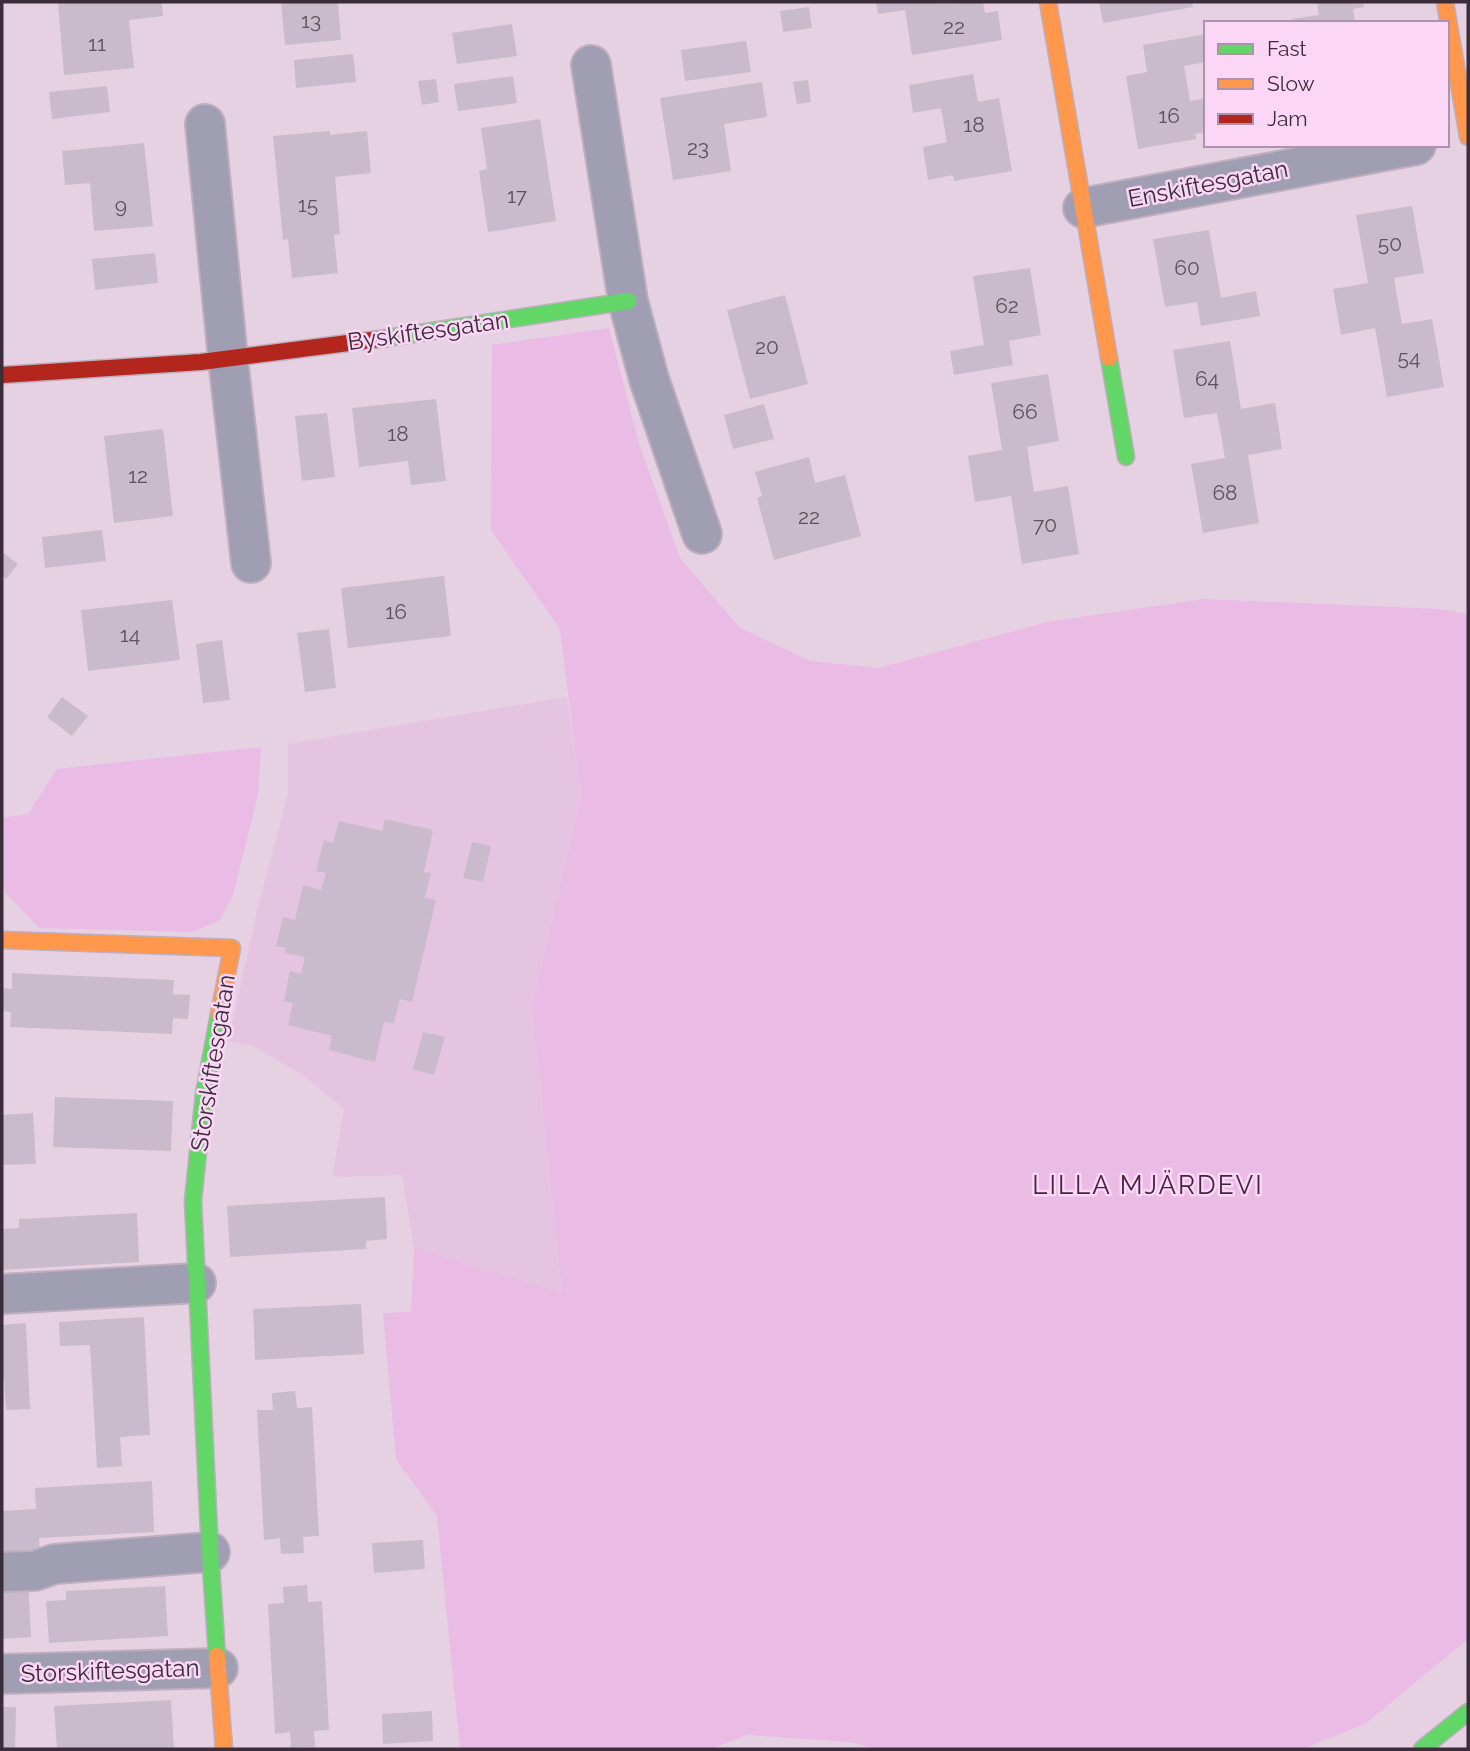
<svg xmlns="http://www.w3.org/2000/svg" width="1470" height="1751" viewBox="0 0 1470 1751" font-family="Raleway,sans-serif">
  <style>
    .built { fill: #e5c4e1 }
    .green { fill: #eabbe4 }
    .building { fill: #c9bbcb }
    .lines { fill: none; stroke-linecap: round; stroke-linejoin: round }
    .street-casing { stroke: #bfaebc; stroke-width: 42 }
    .fast-casing { stroke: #bfaebc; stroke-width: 19 }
    .slow-casing { stroke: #bfaebc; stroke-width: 19 }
    .jam-casing { stroke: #bfaebc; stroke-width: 19 }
    .street { stroke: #9f9eb3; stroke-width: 38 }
    .fast { stroke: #63d668; stroke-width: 16 }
    .slow { stroke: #ff974d; stroke-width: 16 }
    .jam { stroke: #b3261e; stroke-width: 16 }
    .labels { text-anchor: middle; stroke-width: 5; stroke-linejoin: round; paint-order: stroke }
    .number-label { font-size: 21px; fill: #5f515f }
    .street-label { font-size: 24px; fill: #3b2d3a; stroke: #fbd6f6 }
    .neighbourhood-label { font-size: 26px; letter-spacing: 2px; fill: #42263f; stroke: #fbd6f6 }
  </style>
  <rect width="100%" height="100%" fill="#e6d1e3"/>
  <!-- built -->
  <path class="built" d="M 567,697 L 581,797 L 532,1006 L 562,1294 L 414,1248 L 402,1175 L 332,1177 L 344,1109 L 305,1077 L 256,1047 L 228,1041 L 258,907 L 288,794 L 288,744 Z"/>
  <!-- green -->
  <path class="green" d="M 609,328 L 639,444 L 680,558 L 740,628 L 810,661 L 879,668 L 1047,622 L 1203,599 L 1440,609 L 1468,614 L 1468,1639 L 1365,1724 L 1302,1749 L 878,1749 L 850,1742 L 747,1735 L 711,1749 L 460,1749 L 437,1516 L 396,1459 L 383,1313 L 411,1312 L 414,1248 L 562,1293 L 532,1006 L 581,797 L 560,629 L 491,530 L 492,345 Z
    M 261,747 L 258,794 L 233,895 L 219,921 L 191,932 L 39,928 L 2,889 L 2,818 L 28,814 L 57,769 Z"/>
  <!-- building -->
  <path class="building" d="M 58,2 L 162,2 L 163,16 L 129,20 L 134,68 L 64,75 Z
    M 281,2 L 338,2 L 341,40 L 285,45 Z
    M 876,2 L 937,2 L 938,4 L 983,2 L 985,13 L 998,11 L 1002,40 L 912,55 L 905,10 L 878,14 Z
    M 1099,2 L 1192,2 L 1193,7 L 1103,23 Z
    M 1317,2 L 1363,2 L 1364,7 L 1353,9 L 1355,23 L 1293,23 L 1292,19 L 1319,15 Z
    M 809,7 L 812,28 L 783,32 L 780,11 Z
    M 512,24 L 517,56 L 457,64 L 452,33 Z
    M 1206,34 L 1206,62 L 1184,66 L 1190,101 L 1206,98 L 1206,132 L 1195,134 L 1196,139 L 1138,149 L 1126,76 L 1147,72 L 1143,45 Z
    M 746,41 L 751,72 L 685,81 L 681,50 Z
    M 353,54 L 356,82 L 296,88 L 294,60 Z
    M 973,74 L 978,102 L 999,98 L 1012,171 L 954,181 L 953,175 L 928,180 L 923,147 L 947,142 L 941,108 L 913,113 L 909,85 Z
    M 513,76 L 517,103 L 458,111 L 454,84 Z
    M 436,79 L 439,102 L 422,105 L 418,81 Z
    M 808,80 L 811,102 L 797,104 L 793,82 Z
    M 762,82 L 767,117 L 724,124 L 731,171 L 673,180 L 660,98 Z
    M 107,86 L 110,112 L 52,119 L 49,92 Z
    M 540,119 L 556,221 L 488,232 L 479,171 L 487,169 L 481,128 Z
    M 330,131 L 330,135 L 367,131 L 371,173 L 335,177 L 340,234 L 334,235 L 338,273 L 292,278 L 288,239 L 283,240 L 273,136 Z
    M 144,143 L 153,226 L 94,231 L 90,183 L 65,185 L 62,151 Z
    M 1412,206 L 1424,273 L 1394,278 L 1398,302 L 1402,324 L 1432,319 L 1444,387 L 1387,397 L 1375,328 L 1341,335 L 1333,289 L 1368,283 L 1356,215 Z
    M 1209,230 L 1221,298 L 1256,291 L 1260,316 L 1201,326 L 1197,302 L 1165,307 L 1153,239 Z
    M 155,253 L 158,283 L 95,290 L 92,259 Z
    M 1030,268 L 1041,335 L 1009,341 L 1013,365 L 954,375 L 950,351 L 984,345 L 973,276 Z
    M 785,295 L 808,384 L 750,399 L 727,310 Z
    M 1230,341 L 1241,409 L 1275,403 L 1282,449 L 1248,455 L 1259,523 L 1203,533 L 1191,464 L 1225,458 L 1217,413 L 1184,418 L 1173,350 Z
    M 1048,374 L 1059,441 L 1027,447 L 1034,492 L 1068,486 L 1079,554 L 1022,564 L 1011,496 L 975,502 L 968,456 L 1002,450 L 991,383 Z
    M 436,399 L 446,481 L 411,485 L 408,461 L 359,467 L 352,408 Z
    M 764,404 L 774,439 L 733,449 L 724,415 Z
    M 327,413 L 335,477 L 302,481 L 295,416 Z
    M 163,429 L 173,516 L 114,523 L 104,436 Z
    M 809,457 L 815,483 L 845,475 L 861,536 L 774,560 L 757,498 L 762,496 L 755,472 Z
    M 102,530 L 106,561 L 45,568 L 42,537 Z
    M 2,552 L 18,564 L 6,579 L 2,576 Z
    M 444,576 L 451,636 L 348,648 L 341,588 Z
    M 172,600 L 180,660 L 88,671 L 81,610 Z
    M 329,629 L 336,688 L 305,692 L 297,633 Z
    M 222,640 L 230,700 L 203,703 L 196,644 Z
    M 62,697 L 88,716 L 72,736 L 47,717 Z
    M 385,819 L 433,830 L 424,872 L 431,873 L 425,898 L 436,900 L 412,1002 L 400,999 L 394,1023 L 384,1022 L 375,1062 L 329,1050 L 332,1036 L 288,1025 L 293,1003 L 284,1001 L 290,971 L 301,974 L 305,957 L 285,953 L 286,948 L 276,946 L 283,917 L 295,920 L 303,885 L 321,890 L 326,873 L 316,871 L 324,840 L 333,843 L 339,821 L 382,831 Z
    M 472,842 L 491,846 L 483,882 L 463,878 Z
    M 12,973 L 174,980 L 173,994 L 190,995 L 188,1019 L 173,1018 L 172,1034 L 10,1027 L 11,1012 L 2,1011 L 2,988 L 12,989 Z
    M 423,1032 L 445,1037 L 434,1075 L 413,1069 Z
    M 55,1097 L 173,1101 L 171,1151 L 53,1147 Z
    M 33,1113 L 36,1164 L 2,1165 L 2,1115 Z
    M 385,1197 L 387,1239 L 366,1241 L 366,1249 L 230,1257 L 227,1206 Z
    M 137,1213 L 139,1262 L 2,1270 L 2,1229 L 19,1228 L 19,1219 Z
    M 361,1304 L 364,1354 L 255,1360 L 253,1309 Z
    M 144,1317 L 150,1435 L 120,1437 L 122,1466 L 97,1468 L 90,1345 L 60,1346 L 59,1322 Z
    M 26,1323 L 30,1409 L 6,1410 L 4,1379 L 2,1379 L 2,1325 Z
    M 295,1391 L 297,1408 L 312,1407 L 319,1536 L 303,1537 L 304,1553 L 281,1554 L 280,1538 L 264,1540 L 257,1410 L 273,1410 L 272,1393 Z
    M 152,1481 L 154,1532 L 39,1538 L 40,1558 L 2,1561 L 2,1511 L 36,1509 L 35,1488 Z
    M 423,1540 L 425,1569 L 374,1573 L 372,1543 Z
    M 28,1582 L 31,1637 L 2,1639 L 2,1584 Z
    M 307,1585 L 308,1602 L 322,1601 L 329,1730 L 314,1731 L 315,1747 L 291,1748 L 290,1732 L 275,1734 L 268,1604 L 284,1603 L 283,1587 Z
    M 165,1586 L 168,1636 L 49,1643 L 46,1601 L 66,1600 L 66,1591 Z
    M 171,1700 L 174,1749 L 57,1749 L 54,1706 Z
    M 2,1707 L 16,1707 L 15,1749 L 2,1749 Z
    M 432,1711 L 433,1741 L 383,1744 L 382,1714 Z"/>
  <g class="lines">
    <defs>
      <path id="street" d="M 591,65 L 628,301 L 649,379 L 702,534
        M 205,124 L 228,359 L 251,563
        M 1083,208 L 1416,145
        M 2,1294 L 196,1283
        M 2,1572 L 34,1571 L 55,1564 L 210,1552
        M 2,1674 L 218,1668"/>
      <path id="fast" d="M 387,338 L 628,301
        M 1109,358 L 1126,457
        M 217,1656 L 210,1552 L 193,1201 L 204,1094 L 219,1014
        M 1422,1749 L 1468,1712"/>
      <path id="slow" d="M 1048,2 L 1109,358
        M 1445,2 L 1468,137
        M 2,940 L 232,948 L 219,1014
        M 217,1656 L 224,1749"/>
      <path id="jam" d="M 2,375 L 201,362 L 387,338"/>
    </defs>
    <!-- street casing -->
    <use href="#street" class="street-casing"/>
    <!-- fast casing -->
    <use href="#fast" class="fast-casing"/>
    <!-- slow casing -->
    <use href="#slow" class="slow-casing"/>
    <!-- jam casing -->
    <use href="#jam" class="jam-casing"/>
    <!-- street -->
    <use href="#street" class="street"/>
    <!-- fast -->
    <use href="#fast" class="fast"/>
    <!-- slow -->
    <use href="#slow" class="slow"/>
    <!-- jam -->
    <use href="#jam" class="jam"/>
  </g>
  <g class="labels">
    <!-- number labels -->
    <g class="number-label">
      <text x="311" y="28">13</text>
      <text x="954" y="34">22</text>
      <text x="97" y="51">11</text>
      <text x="1169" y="123">16</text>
      <text x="974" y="132">18</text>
      <text x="698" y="155">23</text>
      <text x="517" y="203">17</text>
      <text x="308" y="212">15</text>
      <text x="121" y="213">9</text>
      <text x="1390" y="251">50</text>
      <text x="1187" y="275">60</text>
      <text x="1007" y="313">62</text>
      <text x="767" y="354">20</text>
      <text x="1409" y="365">54</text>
      <text x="1207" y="386">64</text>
      <text x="1025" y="419">66</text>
      <text x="398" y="441">18</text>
      <text x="138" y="483">12</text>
      <text x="1225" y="500">68</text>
      <text x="809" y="524">22</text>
      <text x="1045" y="532">70</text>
      <text x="396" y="619">16</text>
      <text x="130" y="642">14</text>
    </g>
    <!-- street labels -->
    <g class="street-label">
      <text transform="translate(1208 184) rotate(-11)" y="8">Enskiftesgatan</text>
      <text transform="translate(428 331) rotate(-8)" y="8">Byskiftesgatan</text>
      <text transform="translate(213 1063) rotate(-81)" y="8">Storskiftesgatan</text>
      <text transform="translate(110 1671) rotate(-2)" y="8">Storskiftesgatan</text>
    </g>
    <!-- neighbourhood labels -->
    <g class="neighbourhood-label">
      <text x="1148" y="1194">LILLA MJÄRDEVI</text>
    </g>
  </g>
  <!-- border -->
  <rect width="1470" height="1751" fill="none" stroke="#3b2d3a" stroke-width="7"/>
  <!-- legend -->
  <rect x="1204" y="21" width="245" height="126" fill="#fbd6f6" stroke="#ae92ab" stroke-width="2"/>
  <rect x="1218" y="44" width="35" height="10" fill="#63d668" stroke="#ae92ab" stroke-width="2"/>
  <text x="1267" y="56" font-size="21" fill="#3b2d3a">Fast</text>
  <rect x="1218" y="79" width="35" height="10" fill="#ff974d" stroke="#ae92ab" stroke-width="2"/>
  <text x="1267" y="91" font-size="21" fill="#3b2d3a">Slow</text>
  <rect x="1218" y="114" width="35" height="10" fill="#b3261e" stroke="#ae92ab" stroke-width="2"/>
  <text x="1267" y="126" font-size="21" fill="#3b2d3a">Jam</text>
</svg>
